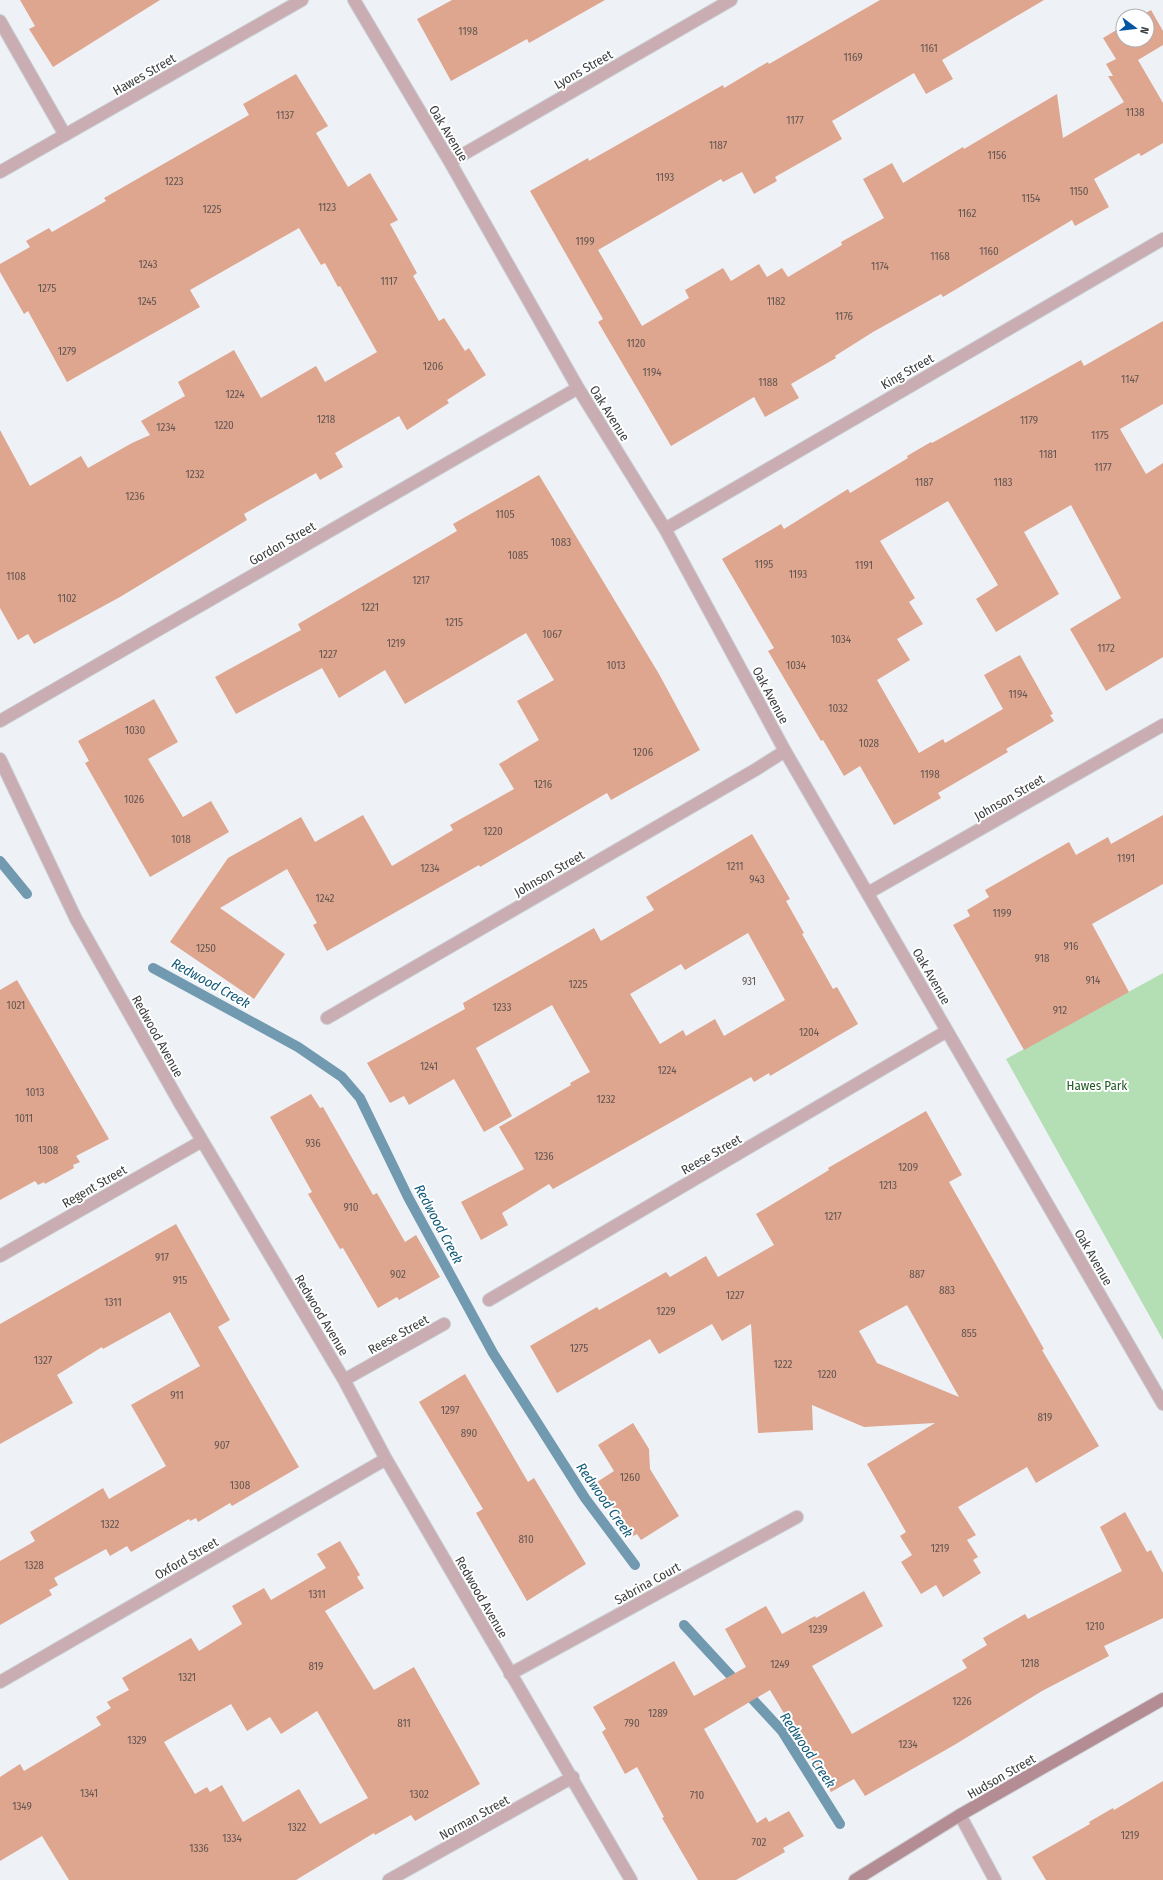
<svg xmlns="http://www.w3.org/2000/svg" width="1163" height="1880" viewBox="0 0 1163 1880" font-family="'Fira Sans Condensed',sans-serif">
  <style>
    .green { fill: #b4deb4 }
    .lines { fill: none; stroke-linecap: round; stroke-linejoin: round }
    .stream { stroke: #719ab0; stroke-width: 10 }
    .building { fill: #dea58f; fill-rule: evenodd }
    .lane-casing { stroke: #caced1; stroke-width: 14 }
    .street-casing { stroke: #caced1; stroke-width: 14 }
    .secondary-casing { stroke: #caced1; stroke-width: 14 }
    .lane { stroke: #c9adb2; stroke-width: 12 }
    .street { stroke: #c9adb2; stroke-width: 12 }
    .secondary { stroke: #b48c93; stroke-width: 12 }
    .labels { text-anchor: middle; stroke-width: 4; stroke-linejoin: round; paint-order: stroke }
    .number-label { font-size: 11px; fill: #645752 }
    .street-label { font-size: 13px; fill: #3b3d3e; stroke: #fff }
    .park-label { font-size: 13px; fill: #215b25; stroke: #fff }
    .water-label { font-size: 14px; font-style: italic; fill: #125b79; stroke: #fff }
  </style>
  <rect width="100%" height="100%" fill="#eef2f6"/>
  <!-- green -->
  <path class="green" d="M 1163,973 L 1163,1340 L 1006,1059 Z"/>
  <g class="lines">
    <!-- stream -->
    <path class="stream" d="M 0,861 L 27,894
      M 153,968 L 298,1047 L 342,1077 L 360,1098 L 408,1197 L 493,1353 L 585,1498 L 635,1565
      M 684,1625 L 782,1731 L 840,1824"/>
  </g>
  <!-- building -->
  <path class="building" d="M 20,0 L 160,0 L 53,67 L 29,29 L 35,26 Z
    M 452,0 L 605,0 L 529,43 L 527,39 L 451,81 L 417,19 Z
    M 880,0 L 1044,0 L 942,60 L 953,79 L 926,94 L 914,73 L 832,121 L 842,139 L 775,177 L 777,181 L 754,194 L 742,172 L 723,182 L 721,179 L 598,250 L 642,326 L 689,298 L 685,290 L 723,268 L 731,281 L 759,264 L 767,277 L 782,268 L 788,277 L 842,245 L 841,242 L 884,218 L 863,179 L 892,163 L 903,183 L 963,147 L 964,149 L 1057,94 L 1063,138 L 1124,102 L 1108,76 L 1113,76 L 1106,64 L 1116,59 L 1103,38 L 1123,26 L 1123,40 L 1147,40 L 1147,16 L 1141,16 L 1151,10 L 1163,31 L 1163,45 L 1138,60 L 1163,103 L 1163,143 L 1141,156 L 1139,153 L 1094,179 L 1109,207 L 1075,226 L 1072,220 L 943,297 L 941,294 L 873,332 L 835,356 L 836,358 L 791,384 L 799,398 L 765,417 L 754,397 L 671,446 L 598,322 L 603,319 L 530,191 L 588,158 L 589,161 L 723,85 L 724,88 L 768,62 L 769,64 Z
    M 296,74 L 328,126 L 316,133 L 348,187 L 370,173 L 398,220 L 390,224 L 417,273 L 413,276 L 439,321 L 444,318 L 465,351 L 469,348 L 486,375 L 447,400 L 449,403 L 407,430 L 399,416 L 335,453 L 343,467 L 320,480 L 316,473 L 244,514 L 247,520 L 120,597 L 34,644 L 28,634 L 18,640 L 0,608 L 0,430 L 30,486 L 81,456 L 88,468 L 132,443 L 150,435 L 141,421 L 185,396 L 178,382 L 234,350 L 261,398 L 316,366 L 325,382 L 377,352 L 340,286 L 338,287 L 325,263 L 321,265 L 299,228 L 190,290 L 200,307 L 67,382 L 28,311 L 24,314 L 0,272 L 0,264 L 30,247 L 26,241 L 49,228 L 52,232 L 106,201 L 104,198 L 249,115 L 243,104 Z
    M 1163,321 L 1163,404 L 1120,429 L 1146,474 L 1163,463 L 1163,657 L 1106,691 L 1070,629 L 1121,598 L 1071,505 L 1024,532 L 1059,594 L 996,632 L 976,599 L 998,585 L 948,501 L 880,541 L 915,598 L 909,602 L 923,624 L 897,639 L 910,660 L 877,680 L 919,753 L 943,739 L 945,743 L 1003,709 L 984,675 L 1020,655 L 1053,714 L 1050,715 L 1054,721 L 1006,749 L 1008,752 L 938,793 L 941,798 L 894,825 L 860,766 L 844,776 L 823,740 L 821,741 L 768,651 L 774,648 L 722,559 L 781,524 L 784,529 L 848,489 L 850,493 L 908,458 L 907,456 L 931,442 L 932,443 L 1081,360 L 1084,366 Z
    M 539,475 L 659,674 L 700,750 L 611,800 L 607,793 L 480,867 L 479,865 L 327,951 L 313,925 L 317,923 L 287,869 L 220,908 L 285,954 L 254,999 L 170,942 L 228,858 L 301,817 L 315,842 L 363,815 L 392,866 L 453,830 L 450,825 L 514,789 L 499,764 L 539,740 L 517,701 L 554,680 L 526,633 L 405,704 L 385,670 L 339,698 L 322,668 L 236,714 L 215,677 L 301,630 L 298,624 L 457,531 L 453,524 Z
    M 154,699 L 178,742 L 148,759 L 183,817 L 211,801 L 229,832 L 150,877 L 85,763 L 89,761 L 78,741 Z
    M 1163,815 L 1163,884 L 1092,924 L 1129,992 L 1024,1050 L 953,925 L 970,916 L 967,910 L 989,897 L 985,890 L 1069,842 L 1076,855 L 1108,837 L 1111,844 Z
    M 752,834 L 790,899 L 786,901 L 804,933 L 802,934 L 833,989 L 837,987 L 858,1024 L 770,1076 L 769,1073 L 754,1082 L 751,1077 L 553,1189 L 549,1184 L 502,1213 L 508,1225 L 481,1240 L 461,1202 L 524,1169 L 499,1127 L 571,1085 L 570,1083 L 590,1072 L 552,1005 L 476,1048 L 512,1116 L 484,1132 L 454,1079 L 409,1105 L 404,1096 L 390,1103 L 367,1063 L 465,1009 L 463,1003 L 594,928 L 601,941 L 654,910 L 646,897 ZM 748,933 L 785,1000 L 724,1036 L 715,1019 L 686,1036 L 683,1030 L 660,1044 L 630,994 L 681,964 L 685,970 Z
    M 17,980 L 109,1139 L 76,1156 L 80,1162 L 73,1165 L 74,1168 L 45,1184 L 44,1182 L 38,1185 L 35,1181 L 0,1200 L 0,990 Z
    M 311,1094 L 320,1108 L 323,1107 L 373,1195 L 377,1193 L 405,1242 L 416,1235 L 440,1277 L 399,1300 L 397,1297 L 378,1308 L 343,1248 L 340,1249 L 308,1194 L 312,1192 L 270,1117 Z
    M 926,1111 L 962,1175 L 949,1182 L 1044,1349 L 1042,1350 L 1099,1446 L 1036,1483 L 1027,1467 L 958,1507 L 976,1535 L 967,1540 L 978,1557 L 973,1560 L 981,1573 L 943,1597 L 936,1585 L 921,1594 L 901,1562 L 912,1555 L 900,1536 L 906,1532 L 867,1464 L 935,1423 L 864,1427 L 812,1405 L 813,1430 L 758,1433 L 751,1324 L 722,1341 L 712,1324 L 659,1354 L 650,1339 L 557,1393 L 530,1346 L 597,1307 L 599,1310 L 666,1272 L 670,1277 L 706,1256 L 718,1277 L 774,1245 L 756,1214 L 829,1170 L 828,1168 ZM 907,1305 L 959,1397 L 877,1363 L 859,1331 Z
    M 176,1224 L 230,1320 L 218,1327 L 299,1467 L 232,1506 L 230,1503 L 198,1522 L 196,1518 L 190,1521 L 189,1519 L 131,1552 L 127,1546 L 110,1556 L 106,1549 L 54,1578 L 58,1585 L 49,1590 L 52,1595 L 0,1625 L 0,1561 L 35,1541 L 30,1532 L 103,1488 L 109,1499 L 166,1466 L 131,1405 L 200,1366 L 170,1312 L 103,1349 L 102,1347 L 57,1375 L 73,1403 L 0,1444 L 0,1324 Z
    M 465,1374 L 528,1482 L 534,1478 L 586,1564 L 527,1601 L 476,1513 L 483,1509 L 419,1402 Z
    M 633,1423 L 649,1449 L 650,1469 L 679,1516 L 641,1540 L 637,1534 L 631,1537 L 597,1482 L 614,1471 L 598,1445 Z
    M 1125,1512 L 1147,1552 L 1151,1550 L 1163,1573 L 1163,1618 L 1104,1646 L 1109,1656 L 1042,1691 L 956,1744 L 865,1796 L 854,1779 L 831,1792 L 770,1690 L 704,1729 L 757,1823 L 766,1817 L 769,1822 L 789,1811 L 804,1836 L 783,1848 L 785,1852 L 736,1880 L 698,1880 L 662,1818 L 664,1817 L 637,1767 L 625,1774 L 602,1732 L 606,1729 L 593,1707 L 674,1661 L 694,1696 L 746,1667 L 725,1629 L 766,1606 L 782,1634 L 815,1616 L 816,1618 L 864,1591 L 883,1626 L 812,1666 L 852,1734 L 967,1668 L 962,1660 L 987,1645 L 983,1638 L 1025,1614 L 1028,1619 L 1122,1571 L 1100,1527 Z
    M 340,1541 L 360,1575 L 357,1577 L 364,1588 L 325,1611 L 374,1690 L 414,1667 L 480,1784 L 415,1821 L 411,1815 L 375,1835 L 374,1833 L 296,1880 L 69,1880 L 42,1836 L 0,1861 L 0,1777 L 20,1764 L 24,1771 L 101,1725 L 96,1717 L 111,1708 L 107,1702 L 129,1690 L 122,1678 L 191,1638 L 199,1651 L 242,1624 L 232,1606 L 264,1588 L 271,1600 L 326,1568 L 317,1554 ZM 231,1704 L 247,1731 L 270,1717 L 281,1734 L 317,1711 L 368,1798 L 320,1824 L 299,1789 L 243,1822 L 222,1785 L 210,1792 L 207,1787 L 195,1794 L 164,1742 Z
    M 1163,1781 L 1163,1880 L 1046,1880 L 1032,1857 L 1090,1824 L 1089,1822 L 1113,1808 L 1114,1810 Z"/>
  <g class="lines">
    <defs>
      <path id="lane" d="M 0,21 L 65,135"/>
      <path id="street" d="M 354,0 L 450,162 L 578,388 L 665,529 L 785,751 L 1163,1404
        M 450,162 L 731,0
        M 0,172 L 302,0
        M 665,529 L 1163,239
        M 0,721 L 578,388
        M 0,759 L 76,919 L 181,1105 L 344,1380 L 386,1459 L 631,1880
        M 868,893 L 1163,725
        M 327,1018 L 755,770 L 785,751
        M 0,1256 L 202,1141
        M 489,1300 L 947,1031
        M 344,1380 L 444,1324
        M 510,1674 L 797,1517
        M 0,1682 L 386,1459
        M 960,1815 L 995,1880
        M 389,1880 L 573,1777"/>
      <path id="secondary" d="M 855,1880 L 960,1815 L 1163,1699"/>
    </defs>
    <!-- lane casing -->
    <use href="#lane" class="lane-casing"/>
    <!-- street casing -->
    <use href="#street" class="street-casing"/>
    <!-- secondary casing -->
    <use href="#secondary" class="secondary-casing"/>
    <!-- lane -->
    <use href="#lane" class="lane"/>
    <!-- street -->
    <use href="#street" class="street"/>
    <!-- secondary -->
    <use href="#secondary" class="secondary"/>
  </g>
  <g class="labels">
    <!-- number labels -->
    <g class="number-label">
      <text x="468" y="35">1198</text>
      <text x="929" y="52">1161</text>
      <text x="853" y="61">1169</text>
      <text x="1135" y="116">1138</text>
      <text x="285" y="119">1137</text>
      <text x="795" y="124">1177</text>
      <text x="718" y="149">1187</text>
      <text x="997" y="159">1156</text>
      <text x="665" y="181">1193</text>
      <text x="174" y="185">1223</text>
      <text x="1079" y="195">1150</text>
      <text x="1031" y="202">1154</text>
      <text x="327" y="211">1123</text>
      <text x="212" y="213">1225</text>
      <text x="967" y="217">1162</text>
      <text x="585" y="245">1199</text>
      <text x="989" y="255">1160</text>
      <text x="940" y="260">1168</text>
      <text x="148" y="268">1243</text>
      <text x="880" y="270">1174</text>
      <text x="389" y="285">1117</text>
      <text x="47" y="292">1275</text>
      <text x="147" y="305">1245</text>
      <text x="776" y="305">1182</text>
      <text x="844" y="320">1176</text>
      <text x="636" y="347">1120</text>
      <text x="67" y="355">1279</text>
      <text x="433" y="370">1206</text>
      <text x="652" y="376">1194</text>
      <text x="1130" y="383">1147</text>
      <text x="768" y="386">1188</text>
      <text x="235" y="398">1224</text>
      <text x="326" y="423">1218</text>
      <text x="1029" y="424">1179</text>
      <text x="224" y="429">1220</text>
      <text x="166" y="431">1234</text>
      <text x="1100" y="439">1175</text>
      <text x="1048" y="458">1181</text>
      <text x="1103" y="471">1177</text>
      <text x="195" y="478">1232</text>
      <text x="924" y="486">1187</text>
      <text x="1003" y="486">1183</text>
      <text x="135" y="500">1236</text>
      <text x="505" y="518">1105</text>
      <text x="561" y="546">1083</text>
      <text x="518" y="559">1085</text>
      <text x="764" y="568">1195</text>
      <text x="864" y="569">1191</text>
      <text x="798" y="578">1193</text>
      <text x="16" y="580">1108</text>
      <text x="421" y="584">1217</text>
      <text x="67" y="602">1102</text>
      <text x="370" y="611">1221</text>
      <text x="454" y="626">1215</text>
      <text x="552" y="638">1067</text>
      <text x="841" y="643">1034</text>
      <text x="396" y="647">1219</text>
      <text x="1106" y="652">1172</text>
      <text x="328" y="658">1227</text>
      <text x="616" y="669">1013</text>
      <text x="796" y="669">1034</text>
      <text x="1018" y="698">1194</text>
      <text x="838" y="712">1032</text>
      <text x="135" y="734">1030</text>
      <text x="869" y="747">1028</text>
      <text x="643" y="756">1206</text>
      <text x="930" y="778">1198</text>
      <text x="543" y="788">1216</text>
      <text x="134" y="803">1026</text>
      <text x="493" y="835">1220</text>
      <text x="181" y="843">1018</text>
      <text x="1126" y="862">1191</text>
      <text x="735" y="870">1211</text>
      <text x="430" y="872">1234</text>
      <text x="757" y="883">943</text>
      <text x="325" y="902">1242</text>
      <text x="1002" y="917">1199</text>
      <text x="1071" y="950">916</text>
      <text x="206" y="952">1250</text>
      <text x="1042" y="962">918</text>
      <text x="1093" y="984">914</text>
      <text x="749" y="985">931</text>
      <text x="578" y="988">1225</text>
      <text x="16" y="1009">1021</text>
      <text x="502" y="1011">1233</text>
      <text x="1060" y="1014">912</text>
      <text x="809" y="1036">1204</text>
      <text x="429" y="1070">1241</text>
      <text x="667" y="1074">1224</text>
      <text x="35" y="1096">1013</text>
      <text x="606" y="1103">1232</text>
      <text x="24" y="1122">1011</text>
      <text x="313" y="1147">936</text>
      <text x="48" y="1154">1308</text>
      <text x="544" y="1160">1236</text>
      <text x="908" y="1171">1209</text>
      <text x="888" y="1189">1213</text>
      <text x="351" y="1211">910</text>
      <text x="833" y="1220">1217</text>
      <text x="162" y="1261">917</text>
      <text x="398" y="1278">902</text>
      <text x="917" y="1278">887</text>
      <text x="180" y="1284">915</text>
      <text x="947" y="1294">883</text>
      <text x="735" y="1299">1227</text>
      <text x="113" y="1306">1311</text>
      <text x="666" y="1315">1229</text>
      <text x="969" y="1337">855</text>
      <text x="579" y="1352">1275</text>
      <text x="43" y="1364">1327</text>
      <text x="783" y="1368">1222</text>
      <text x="827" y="1378">1220</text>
      <text x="177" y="1399">911</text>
      <text x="450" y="1414">1297</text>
      <text x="1045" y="1421">819</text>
      <text x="469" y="1437">890</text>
      <text x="222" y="1449">907</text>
      <text x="630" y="1481">1260</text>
      <text x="240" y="1489">1308</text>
      <text x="110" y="1528">1322</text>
      <text x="526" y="1543">810</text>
      <text x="940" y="1552">1219</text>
      <text x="34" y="1569">1328</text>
      <text x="317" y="1598">1311</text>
      <text x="1095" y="1630">1210</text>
      <text x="818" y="1633">1239</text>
      <text x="1030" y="1667">1218</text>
      <text x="780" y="1668">1249</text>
      <text x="316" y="1670">819</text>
      <text x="187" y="1681">1321</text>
      <text x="962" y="1705">1226</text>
      <text x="658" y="1717">1289</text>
      <text x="404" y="1727">811</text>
      <text x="632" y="1727">790</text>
      <text x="137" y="1744">1329</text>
      <text x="908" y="1748">1234</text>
      <text x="89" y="1797">1341</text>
      <text x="419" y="1798">1302</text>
      <text x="697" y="1799">710</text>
      <text x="22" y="1810">1349</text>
      <text x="297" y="1831">1322</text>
      <text x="1130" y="1839">1219</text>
      <text x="232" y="1842">1334</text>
      <text x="759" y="1846">702</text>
      <text x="199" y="1852">1336</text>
    </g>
    <!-- street labels -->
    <g class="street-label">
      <text transform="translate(583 69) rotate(-30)" y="5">Lyons Street</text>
      <text transform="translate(144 74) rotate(-30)" y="5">Hawes Street</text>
      <text transform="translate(449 133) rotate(59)" y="5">Oak Avenue</text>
      <text transform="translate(907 371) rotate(-30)" y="5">King Street</text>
      <text transform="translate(610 413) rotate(58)" y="5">Oak Avenue</text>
      <text transform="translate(282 543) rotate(-30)" y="5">Gordon Street</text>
      <text transform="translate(771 695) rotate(62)" y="5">Oak Avenue</text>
      <text transform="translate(1009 797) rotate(-30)" y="5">Johnson Street</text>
      <text transform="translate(549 873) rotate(-30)" y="5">Johnson Street</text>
      <text transform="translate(932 976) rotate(60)" y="5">Oak Avenue</text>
      <text transform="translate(158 1036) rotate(61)" y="5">Redwood Avenue</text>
      <text transform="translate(711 1154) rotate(-30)" y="5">Reese Street</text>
      <text transform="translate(94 1186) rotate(-30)" y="5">Regent Street</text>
      <text transform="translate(1094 1257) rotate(60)" y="5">Oak Avenue</text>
      <text transform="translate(322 1315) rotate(59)" y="5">Redwood Avenue</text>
      <text transform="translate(398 1334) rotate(-29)" y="5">Reese Street</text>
      <text transform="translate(186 1558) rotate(-30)" y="5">Oxford Street</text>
      <text transform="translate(647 1583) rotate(-29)" y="5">Sabrina Court</text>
      <text transform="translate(482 1597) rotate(60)" y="5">Redwood Avenue</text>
      <text transform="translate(1001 1776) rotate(-30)" y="5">Hudson Street</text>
      <text transform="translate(474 1817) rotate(-29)" y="5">Norman Street</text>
    </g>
    <!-- park labels -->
    <g class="park-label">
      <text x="1097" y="1090">Hawes Park</text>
    </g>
    <!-- water labels -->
    <g class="water-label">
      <text transform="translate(211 983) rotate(29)" y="5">Redwood Creek</text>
      <text transform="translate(439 1224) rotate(62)" y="5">Redwood Creek</text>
      <text transform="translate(605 1500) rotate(55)" y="5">Redwood Creek</text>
      <text transform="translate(808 1750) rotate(56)" y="5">Redwood Creek</text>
    </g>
  </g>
  <!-- north arrow -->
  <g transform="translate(1135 28) rotate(105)"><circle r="19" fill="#ffffff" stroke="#b1b1b2"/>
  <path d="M0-3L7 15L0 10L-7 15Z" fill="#0155a3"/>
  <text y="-6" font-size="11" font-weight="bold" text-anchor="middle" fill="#3b3d3e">N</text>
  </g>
</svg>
